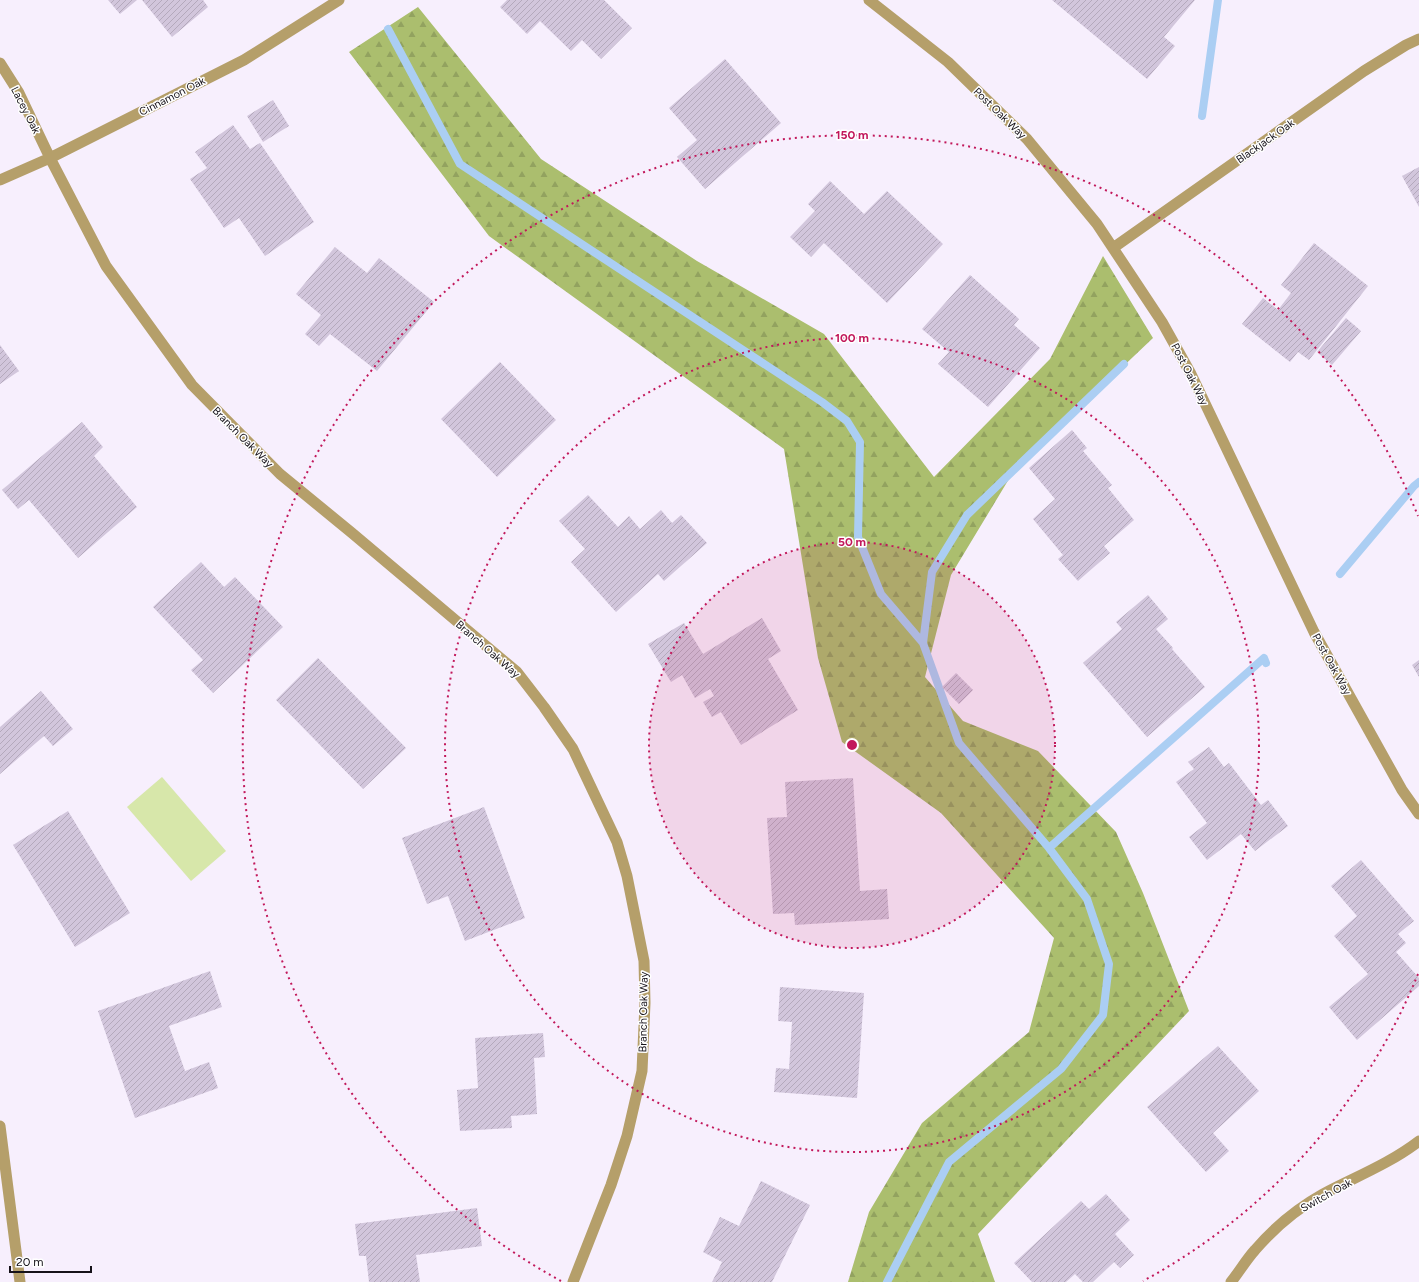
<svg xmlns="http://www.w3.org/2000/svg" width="1419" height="1282" viewBox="0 0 1419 1282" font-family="Figtree,sans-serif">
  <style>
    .forest { fill: url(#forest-firs) }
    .pitch { fill: #d7e7aa }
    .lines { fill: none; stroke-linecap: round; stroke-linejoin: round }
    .stream { stroke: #abcef3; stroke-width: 8 }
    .building { fill: url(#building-hatch) }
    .minor { stroke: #b59f6a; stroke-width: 11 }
    .ring { fill: none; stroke: #c2185b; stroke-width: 2; stroke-dasharray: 2 4 }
    .labels { text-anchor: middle; stroke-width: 3; stroke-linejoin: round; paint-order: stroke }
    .street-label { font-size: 11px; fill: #161219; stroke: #fff }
    .centre { fill: #c2185b; stroke: #fff; stroke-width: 2 }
    .ring-label { font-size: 12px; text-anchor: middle; font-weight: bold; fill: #c2185b; stroke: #fff; stroke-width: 3; stroke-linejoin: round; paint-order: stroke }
  </style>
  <defs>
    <pattern id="forest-firs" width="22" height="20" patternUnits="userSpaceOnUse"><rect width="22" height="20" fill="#abbe6e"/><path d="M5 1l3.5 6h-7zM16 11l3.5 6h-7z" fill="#92a25f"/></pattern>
    <pattern id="building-hatch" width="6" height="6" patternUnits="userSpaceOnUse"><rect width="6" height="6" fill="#d2c6dc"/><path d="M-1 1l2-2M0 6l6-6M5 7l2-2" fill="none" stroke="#b4a9bc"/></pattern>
  </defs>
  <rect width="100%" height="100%" fill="#f7effd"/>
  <!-- forest -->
  <path class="forest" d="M 418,7 L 541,159 L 697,261 L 824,334 L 934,477 L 1050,359 L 1103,256 L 1153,338 L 1015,469 L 951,575 L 925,677 L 963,721 L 1038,751 L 1116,832 L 1143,893 L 1189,1011 L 978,1234 L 995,1282 L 848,1282 L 869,1212 L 922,1123 L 1029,1032 L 1054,938 L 941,813 L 842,742 L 818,658 L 784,449 L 489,236 L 349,52 Z"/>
  <!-- pitch -->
  <path class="pitch" d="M 162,777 L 226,851 L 191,881 L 127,807 Z"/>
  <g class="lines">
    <!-- stream -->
    <path class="stream" d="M 388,29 L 460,164 L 822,402 L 847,421 L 860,442 L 858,537 L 881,594 L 923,643
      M 1202,116 L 1218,0
      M 1340,574 L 1414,486 L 1419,482
      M 1049,848 L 1264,658 L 1266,663
      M 887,1282 L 949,1162 L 1061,1069 L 1103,1015 L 1109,964 L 1087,899 L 1049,848 L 959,743 L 923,643 L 932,572 L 967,515 L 1124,364"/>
  </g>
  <!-- building -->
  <path class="building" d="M 108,0 L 137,0 L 120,14 Z
    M 142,0 L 203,0 L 208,7 L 172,37 Z
    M 507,0 L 604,0 L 632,28 L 601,59 L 582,40 L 571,51 L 540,21 L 527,34 L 500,7 Z
    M 1052,0 L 1195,0 L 1164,37 L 1175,46 L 1147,79 Z
    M 725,59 L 781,123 L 705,189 L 677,157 L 697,140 L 669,108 Z
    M 273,100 L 289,126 L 263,142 L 247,116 Z
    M 233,125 L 250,149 L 260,143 L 314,222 L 265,256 L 239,218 L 224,228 L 190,179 L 207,168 L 195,152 Z
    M 1419,167 L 1419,207 L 1402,176 Z
    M 830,181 L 864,214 L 887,191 L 943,244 L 887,303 L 824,243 L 811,257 L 790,237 L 815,211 L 808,204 Z
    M 1314,243 L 1368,286 L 1309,360 L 1298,352 L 1290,362 L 1242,324 L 1263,298 L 1278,310 L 1291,293 L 1281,285 Z
    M 335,247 L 367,273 L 379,258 L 434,302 L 377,371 L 330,334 L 319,346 L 305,334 L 321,315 L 296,294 Z
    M 970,275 L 1019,319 L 1014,325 L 1040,348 L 988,407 L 938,364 L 949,352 L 922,329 Z
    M 1346,318 L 1361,331 L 1332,365 L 1317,352 Z
    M 0,345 L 19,371 L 0,384 Z
    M 500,362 L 556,420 L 497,477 L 441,419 Z
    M 82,422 L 103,447 L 94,456 L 137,507 L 78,558 L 29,500 L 18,509 L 2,490 Z
    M 1072,430 L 1087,448 L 1083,451 L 1112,485 L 1108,488 L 1134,520 L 1104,546 L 1110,553 L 1078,581 L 1058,559 L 1063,555 L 1033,519 L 1055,499 L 1029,468 Z
    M 588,495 L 618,527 L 629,516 L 640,529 L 661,510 L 672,523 L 681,515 L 707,543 L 664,581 L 658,574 L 616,612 L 571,562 L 585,549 L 559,521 Z
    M 201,562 L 224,587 L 235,577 L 283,627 L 213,693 L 191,670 L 203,660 L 153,607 Z
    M 1148,595 L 1168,619 L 1156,629 L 1173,648 L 1172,649 L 1205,687 L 1147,737 L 1083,663 L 1122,629 L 1116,622 Z
    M 762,618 L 781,651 L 768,659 L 798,710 L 741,745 L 721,712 L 712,717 L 703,702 L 714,696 L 710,689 L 695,698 L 682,675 L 671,682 L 648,644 L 684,623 L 703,654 Z
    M 318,658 L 406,748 L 363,789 L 276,700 Z
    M 1419,660 L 1419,677 L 1412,665 Z
    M 956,673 L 973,690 L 959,704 L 942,687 Z
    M 41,691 L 73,729 L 53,746 L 44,736 L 0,774 L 0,727 Z
    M 1209,747 L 1224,767 L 1229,763 L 1261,805 L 1268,800 L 1288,826 L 1255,851 L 1241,834 L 1207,860 L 1189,837 L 1207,823 L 1176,782 L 1194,769 L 1188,762 Z
    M 853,778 L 860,891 L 887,889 L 889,919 L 795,925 L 794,913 L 773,914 L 767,818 L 787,817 L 785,782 Z
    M 484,807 L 525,918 L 465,941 L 448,896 L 427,904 L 402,838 Z
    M 68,811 L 130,913 L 75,947 L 13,845 Z
    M 1361,860 L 1414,921 L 1398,934 L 1406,943 L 1396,952 L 1419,978 L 1419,986 L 1357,1040 L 1329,1007 L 1368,974 L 1334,936 L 1357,916 L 1331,886 Z
    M 210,971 L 222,1007 L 169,1026 L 185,1071 L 209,1062 L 218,1088 L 135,1118 L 98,1011 Z
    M 780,987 L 864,993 L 857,1098 L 774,1092 L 776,1068 L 789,1069 L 792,1022 L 778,1021 Z
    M 543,1033 L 545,1057 L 534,1058 L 537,1114 L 511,1116 L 512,1128 L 460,1131 L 457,1090 L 478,1088 L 475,1038 Z
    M 1218,1046 L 1259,1091 L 1213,1133 L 1229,1151 L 1206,1172 L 1147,1107 Z
    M 761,1181 L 810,1205 L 772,1282 L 712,1282 L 722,1262 L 703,1252 L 720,1217 L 739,1226 Z
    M 1106,1194 L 1130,1220 L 1115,1234 L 1134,1255 L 1120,1268 L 1114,1262 L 1093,1282 L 1083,1282 L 1075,1274 L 1066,1282 L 1032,1282 L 1014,1263 L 1081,1201 L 1089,1209 Z
    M 477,1208 L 482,1246 L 416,1255 L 420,1282 L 369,1282 L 366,1256 L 359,1256 L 355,1224 Z"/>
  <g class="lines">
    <!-- minor -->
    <path class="minor" d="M 869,0 L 948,62 L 1027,139 L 1097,224 L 1162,322 L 1191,374 L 1314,632 L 1402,790 L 1419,814
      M 0,63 L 19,93 L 50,158 L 106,266 L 192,385 L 280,474 L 352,533 L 517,672 L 544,707 L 573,749 L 617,842 L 627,876 L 644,961 L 645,1003 L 642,1071 L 627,1136 L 611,1185 L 573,1282
      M 0,180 L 50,158 L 244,60 L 339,0
      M 1113,248 L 1364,71 L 1406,45 L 1419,39
      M 0,1126 L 20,1282
      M 1231,1282 C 1239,1272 1246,1260 1255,1250 C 1273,1229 1298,1208 1323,1194 C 1355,1177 1389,1164 1419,1141"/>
  </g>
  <!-- distance rings -->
  <circle cx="852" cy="745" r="203" fill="#c2185b" fill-opacity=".12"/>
  <g class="ring">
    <circle cx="852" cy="745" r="203"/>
    <circle cx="852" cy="745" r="407"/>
    <path d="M1418 974A610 610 0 0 1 1143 1281M561 1281A610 610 0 1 1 1418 516"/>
  </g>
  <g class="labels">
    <!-- street labels -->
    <g class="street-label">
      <text transform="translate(172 96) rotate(-27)" y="4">Cinnamon Oak</text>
      <text transform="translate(26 110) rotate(63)" y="4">Lacey Oak</text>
      <text transform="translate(1000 113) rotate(44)" y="4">Post Oak Way</text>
      <text transform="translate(1265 141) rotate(-35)" y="4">Blackjack Oak</text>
      <text transform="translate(1190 374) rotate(63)" y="4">Post Oak Way</text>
      <text transform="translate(243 437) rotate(45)" y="4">Branch Oak Way</text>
      <text transform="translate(488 649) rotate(41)" y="4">Branch Oak Way</text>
      <text transform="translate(1332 664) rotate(61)" y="4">Post Oak Way</text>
      <text transform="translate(643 1012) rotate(-89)" y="4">Branch Oak Way</text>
      <text transform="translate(1326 1195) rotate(-29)" y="4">Switch Oak</text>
    </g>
  </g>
  <circle cx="852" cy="745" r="6" class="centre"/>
  <g class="ring-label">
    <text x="852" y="139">150 m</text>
    <text x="852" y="342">100 m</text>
    <text x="852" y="546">50 m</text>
  </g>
  <!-- scale -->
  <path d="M10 1266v6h81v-6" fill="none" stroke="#161219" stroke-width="2"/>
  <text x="16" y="1266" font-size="12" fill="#161219" stroke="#ffffff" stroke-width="3" paint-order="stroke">20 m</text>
</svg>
